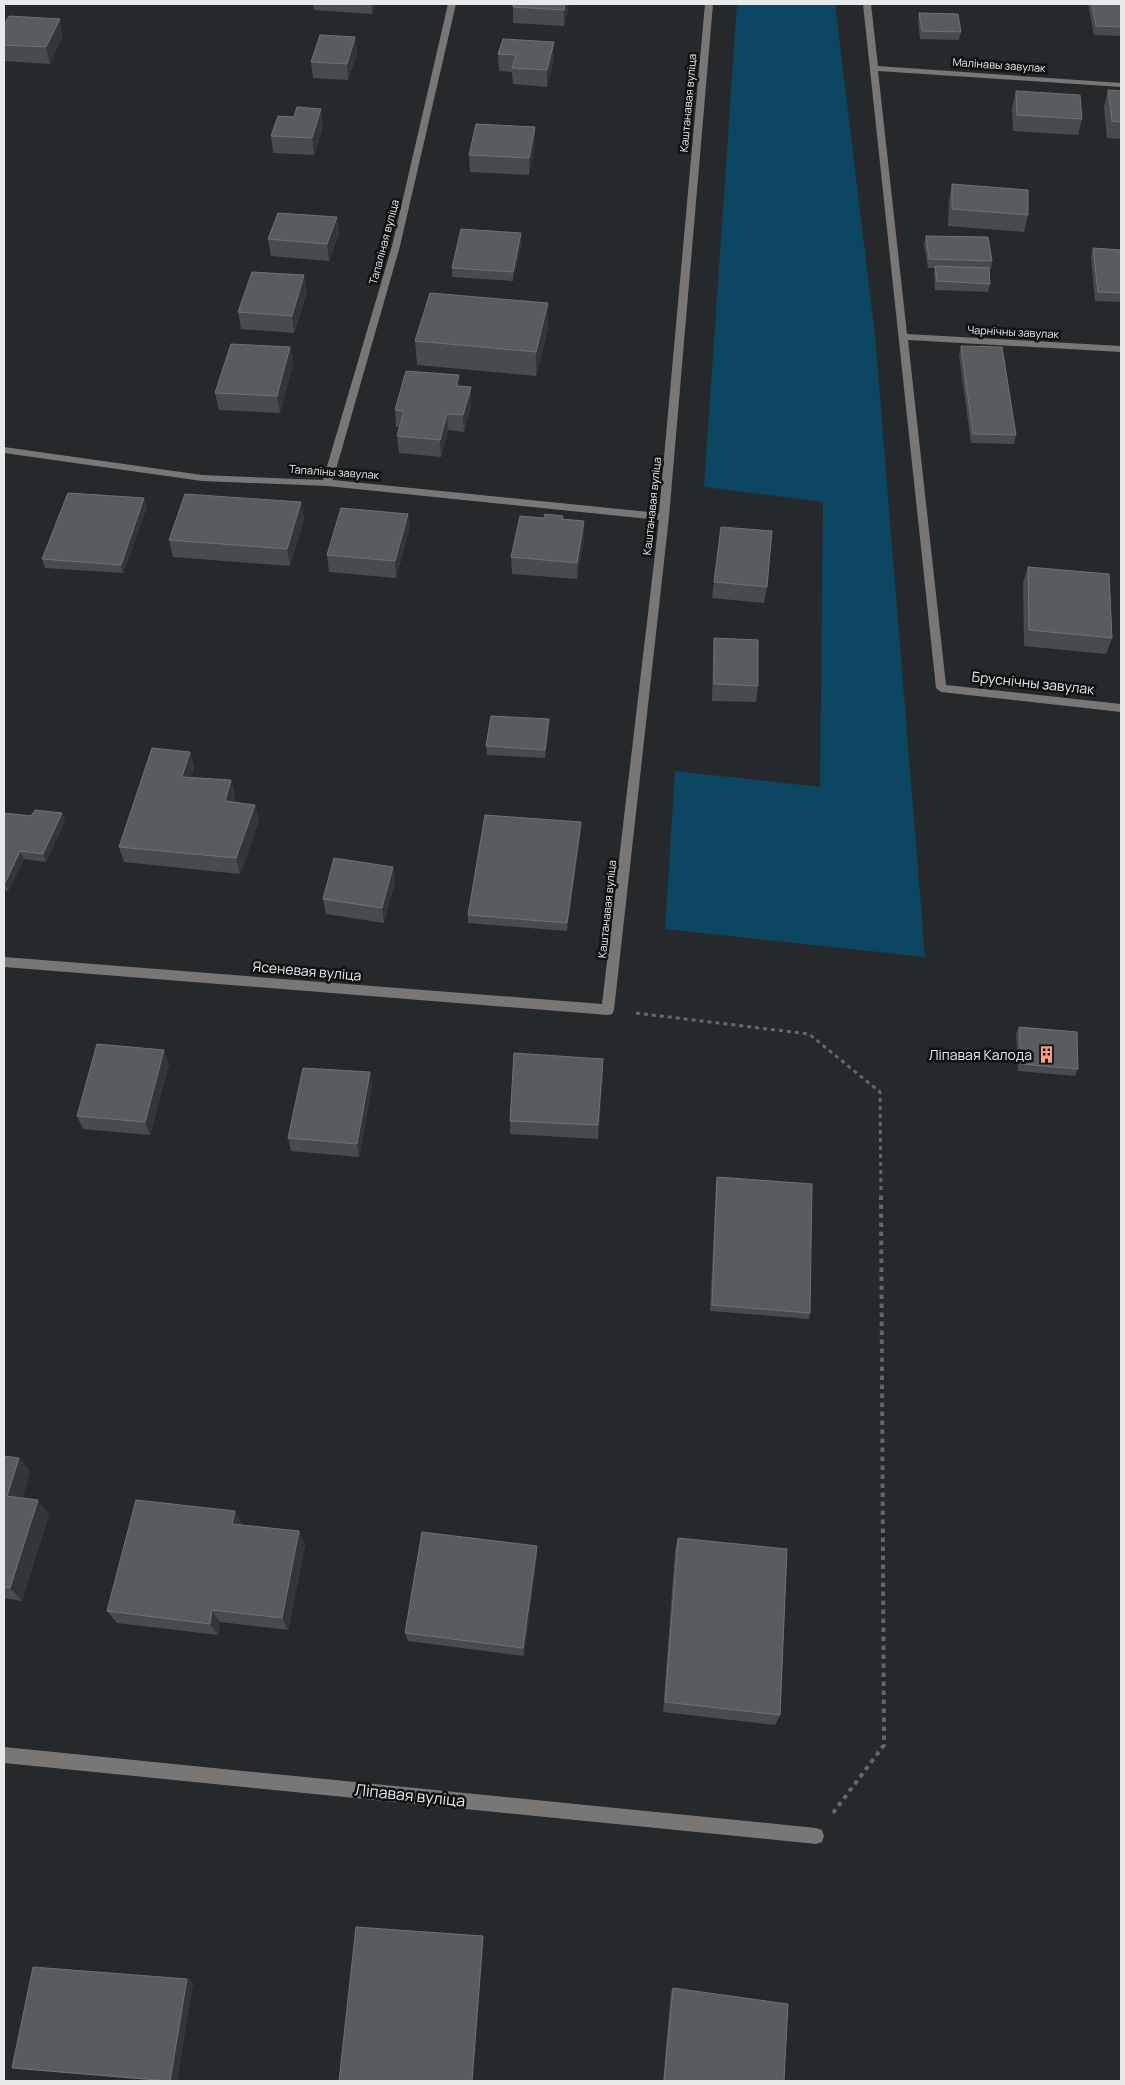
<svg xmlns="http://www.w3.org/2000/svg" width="1125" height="2085" viewBox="0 0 1125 2085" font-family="Manrope,sans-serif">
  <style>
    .green { fill: #0c4663 }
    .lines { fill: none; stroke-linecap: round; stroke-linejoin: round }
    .path-far1 { stroke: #636768; stroke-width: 3; stroke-dasharray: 4 4; stroke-linecap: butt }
    .path { stroke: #636768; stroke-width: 4; stroke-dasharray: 4.5 4.5; stroke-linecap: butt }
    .minor { fill: #797676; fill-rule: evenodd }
    .wall { fill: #474b4d }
    .shaded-wall { fill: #323638 }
    .building { fill: #585c5e; stroke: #6e7274 }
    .labels { text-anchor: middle; stroke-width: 5; stroke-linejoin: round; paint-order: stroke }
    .far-street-label { font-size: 11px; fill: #e6e9ea; stroke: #101112 }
    .street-label { font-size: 14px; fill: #e6e9ea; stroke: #101112 }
    .poi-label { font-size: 14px; fill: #e6e9ea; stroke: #101112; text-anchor: end }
    .near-street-label { font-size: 16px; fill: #e6e9ea; stroke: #101112 }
  </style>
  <rect width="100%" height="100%" fill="#25292b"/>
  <!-- green -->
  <path class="green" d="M 737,4 L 835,4 L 875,335 L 925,957 L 665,929 L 675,771 L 820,787 L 823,502 L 704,487 Z"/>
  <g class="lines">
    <!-- path-far1 -->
    <path class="path-far1" d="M 636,1013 L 809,1034 L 880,1092 L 881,1192"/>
    <!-- path -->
    <path class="path" d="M 833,1813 L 884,1745 L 881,1191"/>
    <!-- minor -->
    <path class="minor" d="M 448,4 L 456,4 L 400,246 L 333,480 L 659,513 L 705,4 L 713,4 L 669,517 L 614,1010 L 612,1014 L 608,1015 L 4,967 L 4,957 L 602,1004 L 659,520 L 327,486 L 202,481 L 4,453 L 4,447 L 202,475 L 323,480 L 392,246 Z
      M 863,4 L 871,4 L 878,66 L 1121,83 L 1121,87 L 878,71 L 907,334 L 1121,346 L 1121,352 L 908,340 L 946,685 L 1121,704 L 1121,712 L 941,692 L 936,688 Z
      M 4,1747 L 816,1828 L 822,1830 L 824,1836 L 822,1842 L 816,1844 L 4,1763 Z"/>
  </g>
  <!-- wall -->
  <path class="wall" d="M 313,4 L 376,4 L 372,14 L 314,10 Z
    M 513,4 L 569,4 L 564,26 L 513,23 Z
    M 1088,4 L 1121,4 L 1121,36 L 1094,35 Z
    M 919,13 L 961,32 L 959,40 L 920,39 L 918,21 Z
    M 4,25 L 63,35 L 50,64 L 4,61 Z
    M 355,37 L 357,54 L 348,80 L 313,78 L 311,62 Z
    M 554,42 L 554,59 L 547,87 L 513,84 L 512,72 L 499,71 L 498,54 Z
    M 1108,90 L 1121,91 L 1121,139 L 1107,138 L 1104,107 Z
    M 1016,91 L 1082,119 L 1078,135 L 1013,131 L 1012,108 Z
    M 294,117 L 323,126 L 314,155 L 273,153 L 271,136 Z
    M 535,144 L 529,175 L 470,172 L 469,155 Z
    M 952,184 L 1028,215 L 1024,232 L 948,226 L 949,201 Z
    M 337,217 L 339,234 L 329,261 L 271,256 L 268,239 Z
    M 926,236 L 992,261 L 991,269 L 989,269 L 990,284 L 988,292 L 935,290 L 934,275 L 935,268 L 928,268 L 924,244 Z
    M 522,242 L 513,281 L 452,277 L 452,268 Z
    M 1093,248 L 1121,250 L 1121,302 L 1095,301 L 1091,257 Z
    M 307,292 L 294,333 L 241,329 L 238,312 Z
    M 548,328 L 536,376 L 417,365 L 415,341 Z
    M 961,346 L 1016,435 L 1014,444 L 971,443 L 959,355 Z
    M 290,347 L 293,364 L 280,413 L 219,410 L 215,393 Z
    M 459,386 L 471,387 L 471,404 L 464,432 L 448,430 L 441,457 L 399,453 L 397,436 L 400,427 L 396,427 L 395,410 Z
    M 301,502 L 304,519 L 290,566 L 173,557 L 169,540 Z
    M 147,507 L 123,573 L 45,568 L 42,559 Z
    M 408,514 L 409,530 L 396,578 L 329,572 L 327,555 Z
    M 563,519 L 584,538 L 577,579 L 512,574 L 511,557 Z
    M 1028,567 L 1112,638 L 1106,654 L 1024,646 L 1023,583 Z
    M 714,582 L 767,587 L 764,603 L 712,598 Z
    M 714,638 L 758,686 L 756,702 L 712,701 L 713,654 Z
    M 549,727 L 545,758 L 487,755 L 486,746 Z
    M 190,752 L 194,768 L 191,777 L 231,780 L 235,796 L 233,802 L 255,805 L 259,821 L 240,874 L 124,862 L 119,847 Z
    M 4,813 L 31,816 L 62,813 L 65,821 L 46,862 L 24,859 L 8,891 L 4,890 Z
    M 581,830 L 567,931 L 468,923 L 468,915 Z
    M 393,867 L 395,882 L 384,923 L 326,914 L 323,899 Z
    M 1019,1027 L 1078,1069 L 1075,1076 L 1018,1071 L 1016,1034 Z
    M 169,1064 L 150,1135 L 83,1129 L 77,1116 Z
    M 370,1072 L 372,1086 L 359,1157 L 291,1151 L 288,1138 Z
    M 603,1073 L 598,1139 L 510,1134 L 510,1121 Z
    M 717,1177 L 810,1313 L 809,1319 L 710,1311 L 716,1184 Z
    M 4,1456 L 19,1458 L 30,1472 L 22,1498 L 49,1514 L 22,1601 L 4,1598 Z
    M 235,1511 L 242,1525 L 299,1531 L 305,1545 L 288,1630 L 220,1622 L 218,1635 L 117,1623 L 107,1611 Z
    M 678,1538 L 780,1715 L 775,1725 L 663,1712 L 675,1551 Z
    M 537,1555 L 524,1656 L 408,1641 L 405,1633 Z
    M 193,1982 L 177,2081 L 159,2081 L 21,2069 L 12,2068 Z
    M 673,1988 L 784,2081 L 663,2081 L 671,1991 Z"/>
  <!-- shaded-wall -->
  <path class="shaded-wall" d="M 372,4 L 376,4 L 372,14 Z
    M 565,4 L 569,4 L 564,26 L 564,10 Z
    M 60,19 L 63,35 L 50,64 L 46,47 Z
    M 355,37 L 357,54 L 348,80 L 347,64 Z
    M 554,42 L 554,59 L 547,87 L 547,70 Z
    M 321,109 L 323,126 L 314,155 L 312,138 Z
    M 535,127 L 535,144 L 529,175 L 529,158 Z
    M 337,217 L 339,234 L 329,261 L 327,244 Z
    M 521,233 L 522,242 L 513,281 L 513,272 Z
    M 304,275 L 307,292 L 294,333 L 292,316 Z
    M 548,303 L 548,328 L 536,376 L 536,352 Z
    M 290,347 L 293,364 L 280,413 L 277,396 Z
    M 459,375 L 460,392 L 456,386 Z
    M 471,387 L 471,404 L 464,432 L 463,415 Z
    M 447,414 L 448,430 L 441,457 L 440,440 Z
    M 144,498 L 147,507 L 123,573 L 121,565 Z
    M 301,502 L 304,519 L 290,566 L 287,549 Z
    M 408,514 L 409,530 L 396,578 L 395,561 Z
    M 584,521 L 584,538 L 577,579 L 577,563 Z
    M 549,719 L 549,727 L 545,758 L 545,750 Z
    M 190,752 L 194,768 L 186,792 L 182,777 Z
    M 231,780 L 235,796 L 228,817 L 225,801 Z
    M 255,805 L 259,821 L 240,874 L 236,858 Z
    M 62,813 L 65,821 L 46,862 L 43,854 Z
    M 581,822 L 581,830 L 567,931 L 567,923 Z
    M 20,851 L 24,859 L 8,891 L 5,883 Z
    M 393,867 L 395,882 L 384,923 L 382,908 Z
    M 164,1050 L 169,1064 L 150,1135 L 145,1122 Z
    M 603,1059 L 603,1073 L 598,1139 L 598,1125 Z
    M 370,1072 L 372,1086 L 359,1157 L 357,1144 Z
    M 19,1458 L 30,1472 L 19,1510 L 7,1496 Z
    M 38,1500 L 49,1514 L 22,1601 L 10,1588 Z
    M 235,1511 L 242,1525 L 232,1524 Z
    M 299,1531 L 305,1545 L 288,1630 L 282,1618 Z
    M 537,1546 L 537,1555 L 524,1656 L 523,1648 Z
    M 212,1610 L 220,1622 L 218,1635 L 210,1624 Z
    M 483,1936 L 484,1939 L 473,2081 L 472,2081 Z
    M 187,1979 L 193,1982 L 177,2081 L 170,2081 Z"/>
  <!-- building -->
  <path class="building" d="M 513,4 L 565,4 L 564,10 L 513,7 Z
    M 1092,4 L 1121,4 L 1121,27 L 1096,26 Z
    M 919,13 L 958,14 L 961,32 L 922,31 Z
    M 9,16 L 60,19 L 46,47 L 4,45 L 4,25 Z
    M 320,35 L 355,37 L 347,64 L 311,62 Z
    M 503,39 L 554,42 L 547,70 L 512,68 L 516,55 L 498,54 Z
    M 1108,90 L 1121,91 L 1121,122 L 1112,121 Z
    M 1016,91 L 1080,95 L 1082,119 L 1017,115 Z
    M 297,107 L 321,109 L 312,138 L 271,136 L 278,116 L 294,117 Z
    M 476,124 L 535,127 L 529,158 L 469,155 Z
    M 952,184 L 1028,190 L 1028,215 L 952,209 Z
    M 278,213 L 337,217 L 327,244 L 268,239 Z
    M 461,229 L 521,233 L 513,272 L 452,268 Z
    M 926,236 L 988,237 L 992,261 L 929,259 Z
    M 1093,248 L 1121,250 L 1121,293 L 1098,292 Z
    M 935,266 L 989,268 L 990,284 L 937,281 Z
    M 252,272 L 304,275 L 292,316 L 238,312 Z
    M 430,293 L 548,303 L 536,352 L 415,341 Z
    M 231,344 L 290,347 L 277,396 L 215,393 Z
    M 961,346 L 1002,347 L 1016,435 L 973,434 Z
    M 406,371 L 459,375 L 456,386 L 471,387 L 463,415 L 447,414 L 440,440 L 397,436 L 404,411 L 395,410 Z
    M 68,493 L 144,498 L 121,565 L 42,559 Z
    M 185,494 L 301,502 L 287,549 L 169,540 Z
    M 341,508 L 408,514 L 395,561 L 327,555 Z
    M 545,514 L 563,516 L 562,519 L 584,521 L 577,563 L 511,557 L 520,516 L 544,518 Z
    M 721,527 L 772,531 L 767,587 L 714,582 Z
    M 1028,567 L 1109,574 L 1112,638 L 1029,630 Z
    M 714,638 L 758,640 L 758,686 L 714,684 Z
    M 491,716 L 549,719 L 545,750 L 486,746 Z
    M 152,748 L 190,752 L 182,777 L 231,780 L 225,801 L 255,805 L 236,858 L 119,847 Z
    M 35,810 L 62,813 L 43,854 L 20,851 L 5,883 L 4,883 L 4,813 L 31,816 Z
    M 485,815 L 581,822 L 567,923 L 468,915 Z
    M 334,858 L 393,867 L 382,908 L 323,899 Z
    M 1019,1027 L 1077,1032 L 1078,1069 L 1021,1064 Z
    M 97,1044 L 164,1050 L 145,1122 L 77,1116 Z
    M 514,1053 L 603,1059 L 598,1125 L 510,1121 Z
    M 303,1068 L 370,1072 L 357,1144 L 288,1138 Z
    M 717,1177 L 812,1184 L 810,1313 L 712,1305 Z
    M 4,1456 L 19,1458 L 7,1496 L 38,1500 L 10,1588 L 4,1587 Z
    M 136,1500 L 235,1511 L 232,1524 L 299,1531 L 282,1618 L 212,1610 L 210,1624 L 107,1611 Z
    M 422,1532 L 537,1546 L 523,1648 L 405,1633 Z
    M 678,1538 L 787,1549 L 780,1715 L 665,1702 Z
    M 356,1927 L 483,1936 L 472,2081 L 339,2081 Z
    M 33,1967 L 187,1979 L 170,2081 L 12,2068 Z
    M 673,1988 L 788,2004 L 784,2081 L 664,2081 Z"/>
  <!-- icons -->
  <defs>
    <symbol id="building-bare" viewBox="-9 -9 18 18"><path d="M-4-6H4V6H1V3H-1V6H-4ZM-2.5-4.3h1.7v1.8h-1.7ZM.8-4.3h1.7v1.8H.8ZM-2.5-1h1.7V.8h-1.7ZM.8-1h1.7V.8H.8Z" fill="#f49e87" stroke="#101112" stroke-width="2.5" paint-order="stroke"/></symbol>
  </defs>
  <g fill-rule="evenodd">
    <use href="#building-bare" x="1034" y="1042" width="25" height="25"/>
  </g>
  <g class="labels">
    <!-- far-street labels -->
    <g class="far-street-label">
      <text transform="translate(999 65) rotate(4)" y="4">Малінавы завулак</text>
      <text transform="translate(688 103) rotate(-85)" y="4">Каштанавая вуліца</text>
      <text transform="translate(384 242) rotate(-75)" y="4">Тапаліная вуліца</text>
      <text transform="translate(1013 332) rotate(3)" y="4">Чарнічны завулак</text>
      <text transform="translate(334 472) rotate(4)" y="4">Тапаліны завулак</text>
      <text transform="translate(652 506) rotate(-84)" y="4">Каштанавая вуліца</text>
      <text transform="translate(607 909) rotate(-84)" y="4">Каштанавая вуліца</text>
    </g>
    <!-- street labels -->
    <g class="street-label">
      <text transform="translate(1033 683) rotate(6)" y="5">Бруснічны завулак</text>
      <text transform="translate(307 971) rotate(5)" y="5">Ясеневая вуліца</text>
    </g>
    <!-- poi labels -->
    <g class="poi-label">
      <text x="1032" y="1060">Ліпавая Калода</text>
    </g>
    <!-- near-street labels -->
    <g class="near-street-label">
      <text transform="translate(410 1795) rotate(6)" y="6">Ліпавая вуліца</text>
    </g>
  </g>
  <!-- border -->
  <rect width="1125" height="2085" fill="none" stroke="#e6e9ea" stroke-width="10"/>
</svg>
